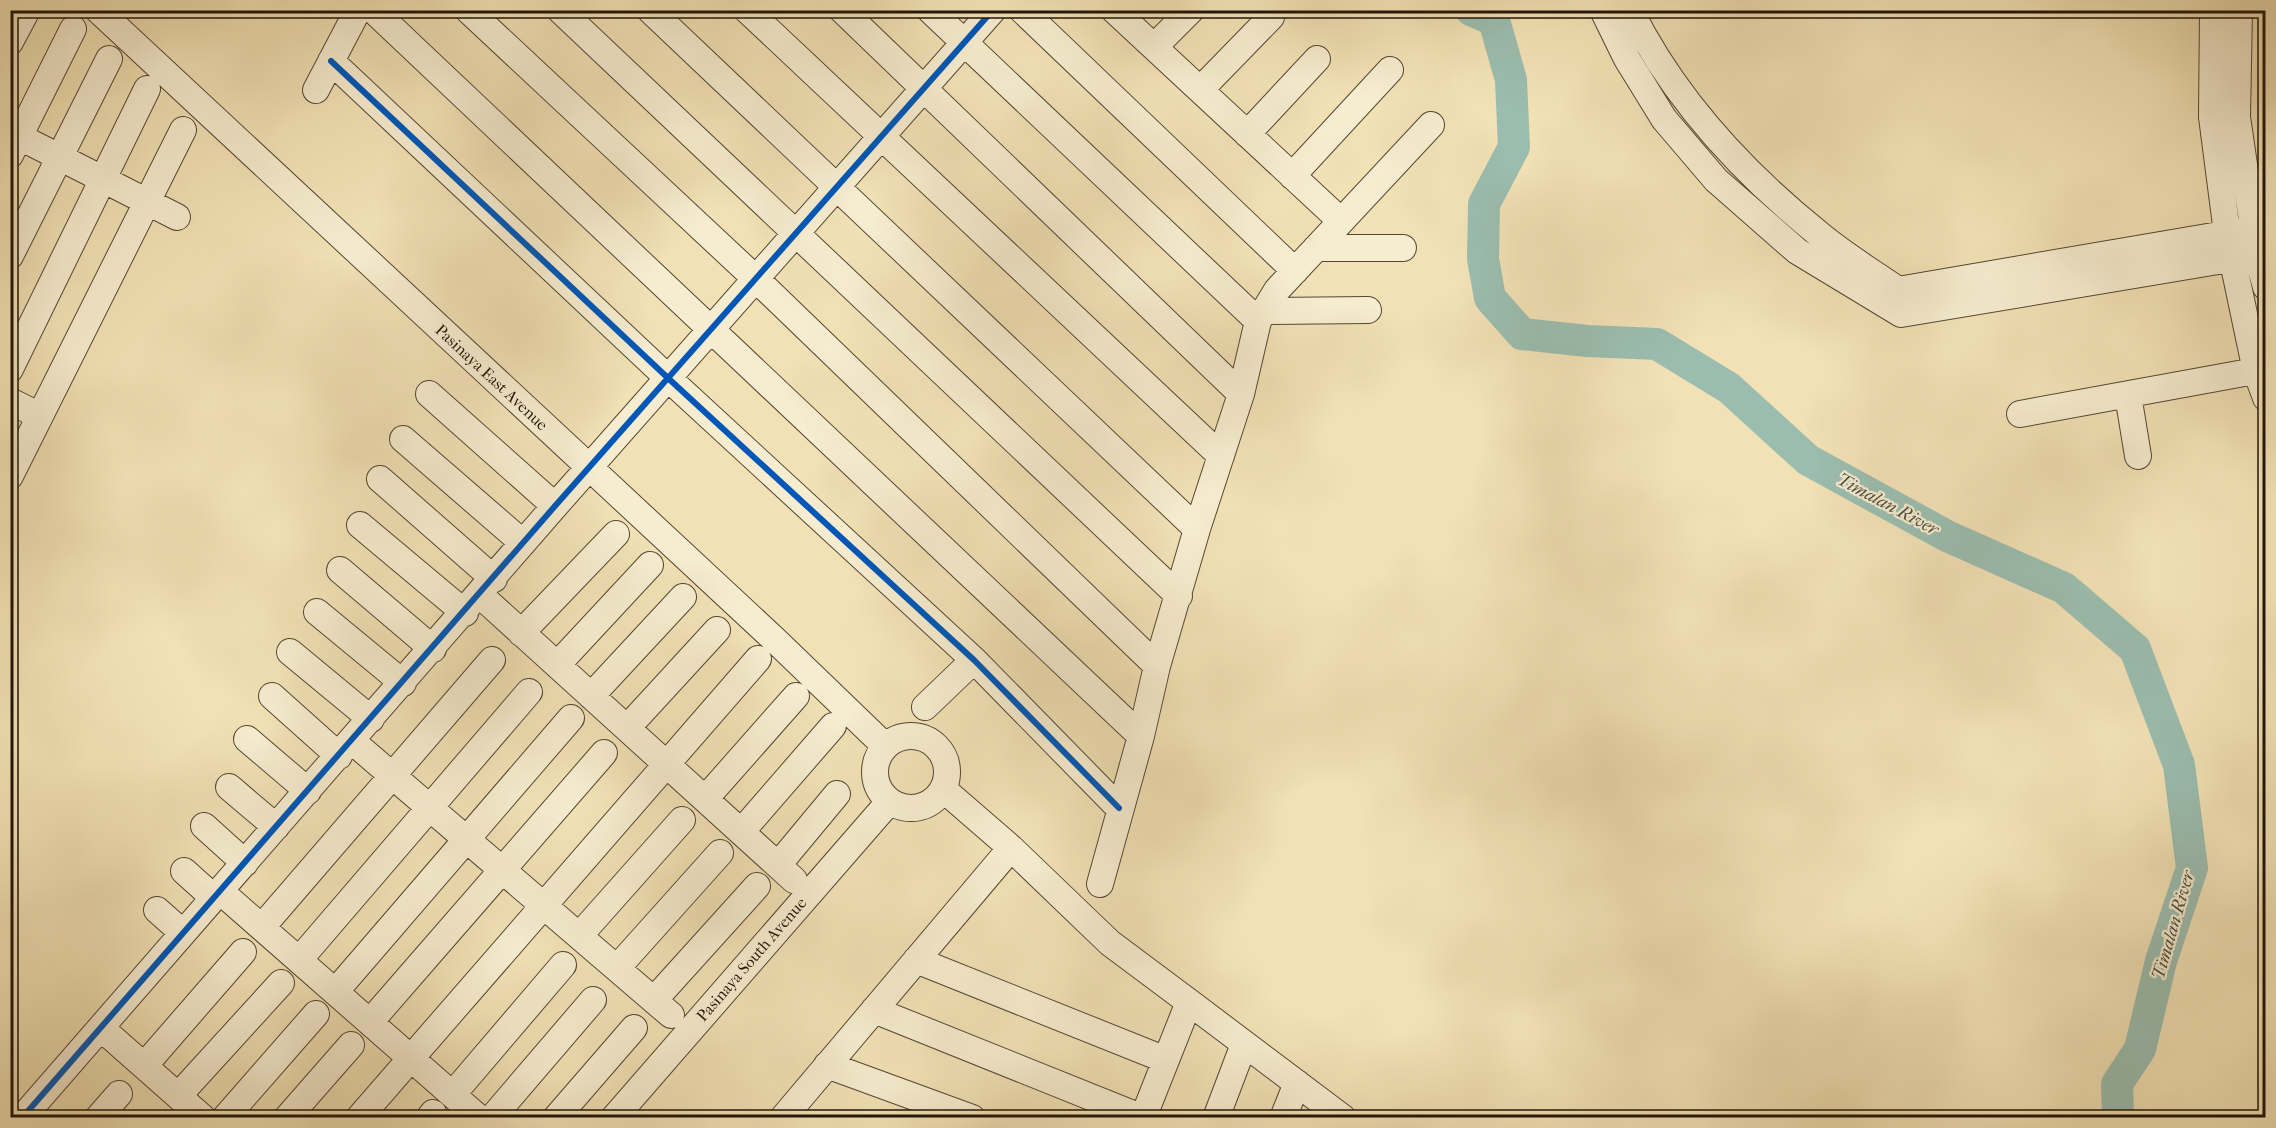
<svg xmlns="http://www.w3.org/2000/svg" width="2276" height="1128" viewBox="0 0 2276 1128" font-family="'IM FELL French Canon',serif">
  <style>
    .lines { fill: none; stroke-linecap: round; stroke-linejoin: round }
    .river { stroke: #9bbdaf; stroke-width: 32 }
    .minor-casing { stroke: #554733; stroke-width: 28 }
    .minor { stroke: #f6eccf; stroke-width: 26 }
    .cycleway-casing { stroke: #f6eccf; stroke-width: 10 }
    .cycleway { stroke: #0057b8; stroke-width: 6 }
    .labels { text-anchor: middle; stroke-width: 4.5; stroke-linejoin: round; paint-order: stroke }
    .street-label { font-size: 16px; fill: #211408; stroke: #f6eccf }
    .water-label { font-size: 18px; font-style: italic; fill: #4c4f42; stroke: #f6eccf }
  </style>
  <rect width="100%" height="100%" fill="#f1e1b5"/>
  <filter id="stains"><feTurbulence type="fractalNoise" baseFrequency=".00333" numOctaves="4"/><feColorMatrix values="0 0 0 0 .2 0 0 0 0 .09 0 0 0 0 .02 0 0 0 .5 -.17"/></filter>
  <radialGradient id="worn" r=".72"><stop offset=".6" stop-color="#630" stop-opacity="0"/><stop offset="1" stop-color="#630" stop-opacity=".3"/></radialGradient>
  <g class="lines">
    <!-- river -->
    <path class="river" d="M 1471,10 L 1494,20 L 1511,80 L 1514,147 L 1484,204 L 1483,259 L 1490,298 L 1522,334 L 1587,341 L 1657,344 L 1729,388 L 1808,460 L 1947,536 L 2064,588 L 2135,649 L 2179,765 L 2192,868 L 2161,961 L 2140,1049 L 2117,1084 L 2118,1118"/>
    <defs>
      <path id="minor" d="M 98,10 L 776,641 L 885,746
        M 373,10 L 1141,736
        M 468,10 L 756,279 L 1157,666
        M 560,10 L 1179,596
        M 650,10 L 1197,529
        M 747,10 L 1221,456
        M 842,10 L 1241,394
        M 930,10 L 1258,321
        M 1022,10 L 1295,271
        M 1114,10 L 1341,221
        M 1603,10 L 1627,59 L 1664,119 L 1716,180 L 1797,251 L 1901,314 L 2266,253
        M 1630,10 C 1674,99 1743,173 1820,235 C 1844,255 1872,272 1898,290 L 2266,227
        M 2213,10 L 2212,117 L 2227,233 L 2256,371 L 2266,398
        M 2239,10 L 2237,117 L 2257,254 L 2266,287
        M 10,42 L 27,10
        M 1154,47 L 1191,10
        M 331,61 L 669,379 L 974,660 L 1119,808
        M 316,90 L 358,10
        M 1200,90 L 1271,17
        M 10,132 L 177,217
        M 1247,134 L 1317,59
        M 10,155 L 73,29
        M 1292,176 L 1390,70
        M 1316,248 L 1403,248
        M 10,256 L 109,59
        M 1265,311 L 1368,310
        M 10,369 L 147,89
        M 429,394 L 555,506
        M 2128,395 L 2138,456
        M 10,401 L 40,416
        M 2020,414 L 2266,369
        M 403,439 L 523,543
        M 10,476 L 183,130
        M 380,479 L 494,579
        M 360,525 L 465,613
        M 340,570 L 433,649
        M 480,595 L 794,880
        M 317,612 L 403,683
        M 521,633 L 616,534
        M 290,652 L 371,719
        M 557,665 L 650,565
        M 272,696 L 339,756
        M 591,696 L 683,597
        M 925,707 L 974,660
        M 627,728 L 717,630
        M875 772a36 36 0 1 1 72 0a36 36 0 1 1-72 0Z
        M 247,739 L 308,791
        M 352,741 L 671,1015
        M 229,787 L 276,827
        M 943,789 L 1011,848 L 1110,943 L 1189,1002 L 1143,1118
        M 705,799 L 796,696
        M 204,826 L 245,863
        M 741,832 L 833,726
        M 778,865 L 837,794
        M 184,871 L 214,898
        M 1100,884 L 1141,736 L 1157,666 L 1197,529 L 1241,394 L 1258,321 L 1277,290 L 1431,125
        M 220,891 L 479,1118
        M 157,910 L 183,933
        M 262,927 L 492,660
        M 579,936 L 682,820
        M 299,960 L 529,692
        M 916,960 L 1166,1060
        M 617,968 L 720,853
        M 335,992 L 571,718
        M 654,1000 L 757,886
        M 1189,1002 L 1343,1118
        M 874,1010 L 1143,1118
        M 370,1022 L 604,753
        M 101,1028 L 203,1118
        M 827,1065 L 972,1118
        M 144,1066 L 243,952
        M 453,1094 L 563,965
        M 178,1096 L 281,983
        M 22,1118 L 555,506 L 993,10
        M 98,1118 L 119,1094
        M 225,1118 L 316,1014
        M 287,1118 L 351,1045
        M 359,1118 L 758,659
        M 429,1118 L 433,1113
        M 492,1118 L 593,1000
        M 556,1118 L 634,1028
        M 614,1118 L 889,802
        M 783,1118 L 1011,848
        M 1216,1118 L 1244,1044
        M 1283,1118 L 1297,1083"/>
    </defs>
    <!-- minor casing -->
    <use href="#minor" class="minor-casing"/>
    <!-- minor -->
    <use href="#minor" class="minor"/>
    <defs>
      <path id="cycleway" d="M 331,61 L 669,379 L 974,660 L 1119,808
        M 22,1118 L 555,506 L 993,10"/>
    </defs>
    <!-- cycleway casing -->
    <use href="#cycleway" class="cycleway-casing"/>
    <!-- cycleway -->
    <use href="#cycleway" class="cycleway"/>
  </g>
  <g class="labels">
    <!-- street labels -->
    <g class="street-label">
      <text transform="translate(492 377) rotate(43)" y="6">Pasinaya East Avenue</text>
      <text transform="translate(751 959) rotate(-49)" y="6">Pasinaya South Avenue</text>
    </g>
    <!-- water labels -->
    <g class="water-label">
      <text transform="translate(1888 504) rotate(28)" y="6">Timalan River</text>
      <text transform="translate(2173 925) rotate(-74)" y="6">Timalan River</text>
    </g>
  </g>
  <!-- margin -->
  <rect width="2276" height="1128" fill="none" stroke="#f1e1b5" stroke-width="36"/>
  <rect x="12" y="12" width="2252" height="1104" fill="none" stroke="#211408" stroke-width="3"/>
  <rect x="18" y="18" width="2240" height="1092" fill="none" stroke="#211408" stroke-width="1.5"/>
  <rect width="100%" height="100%" filter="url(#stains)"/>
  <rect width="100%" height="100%" fill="url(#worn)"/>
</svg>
